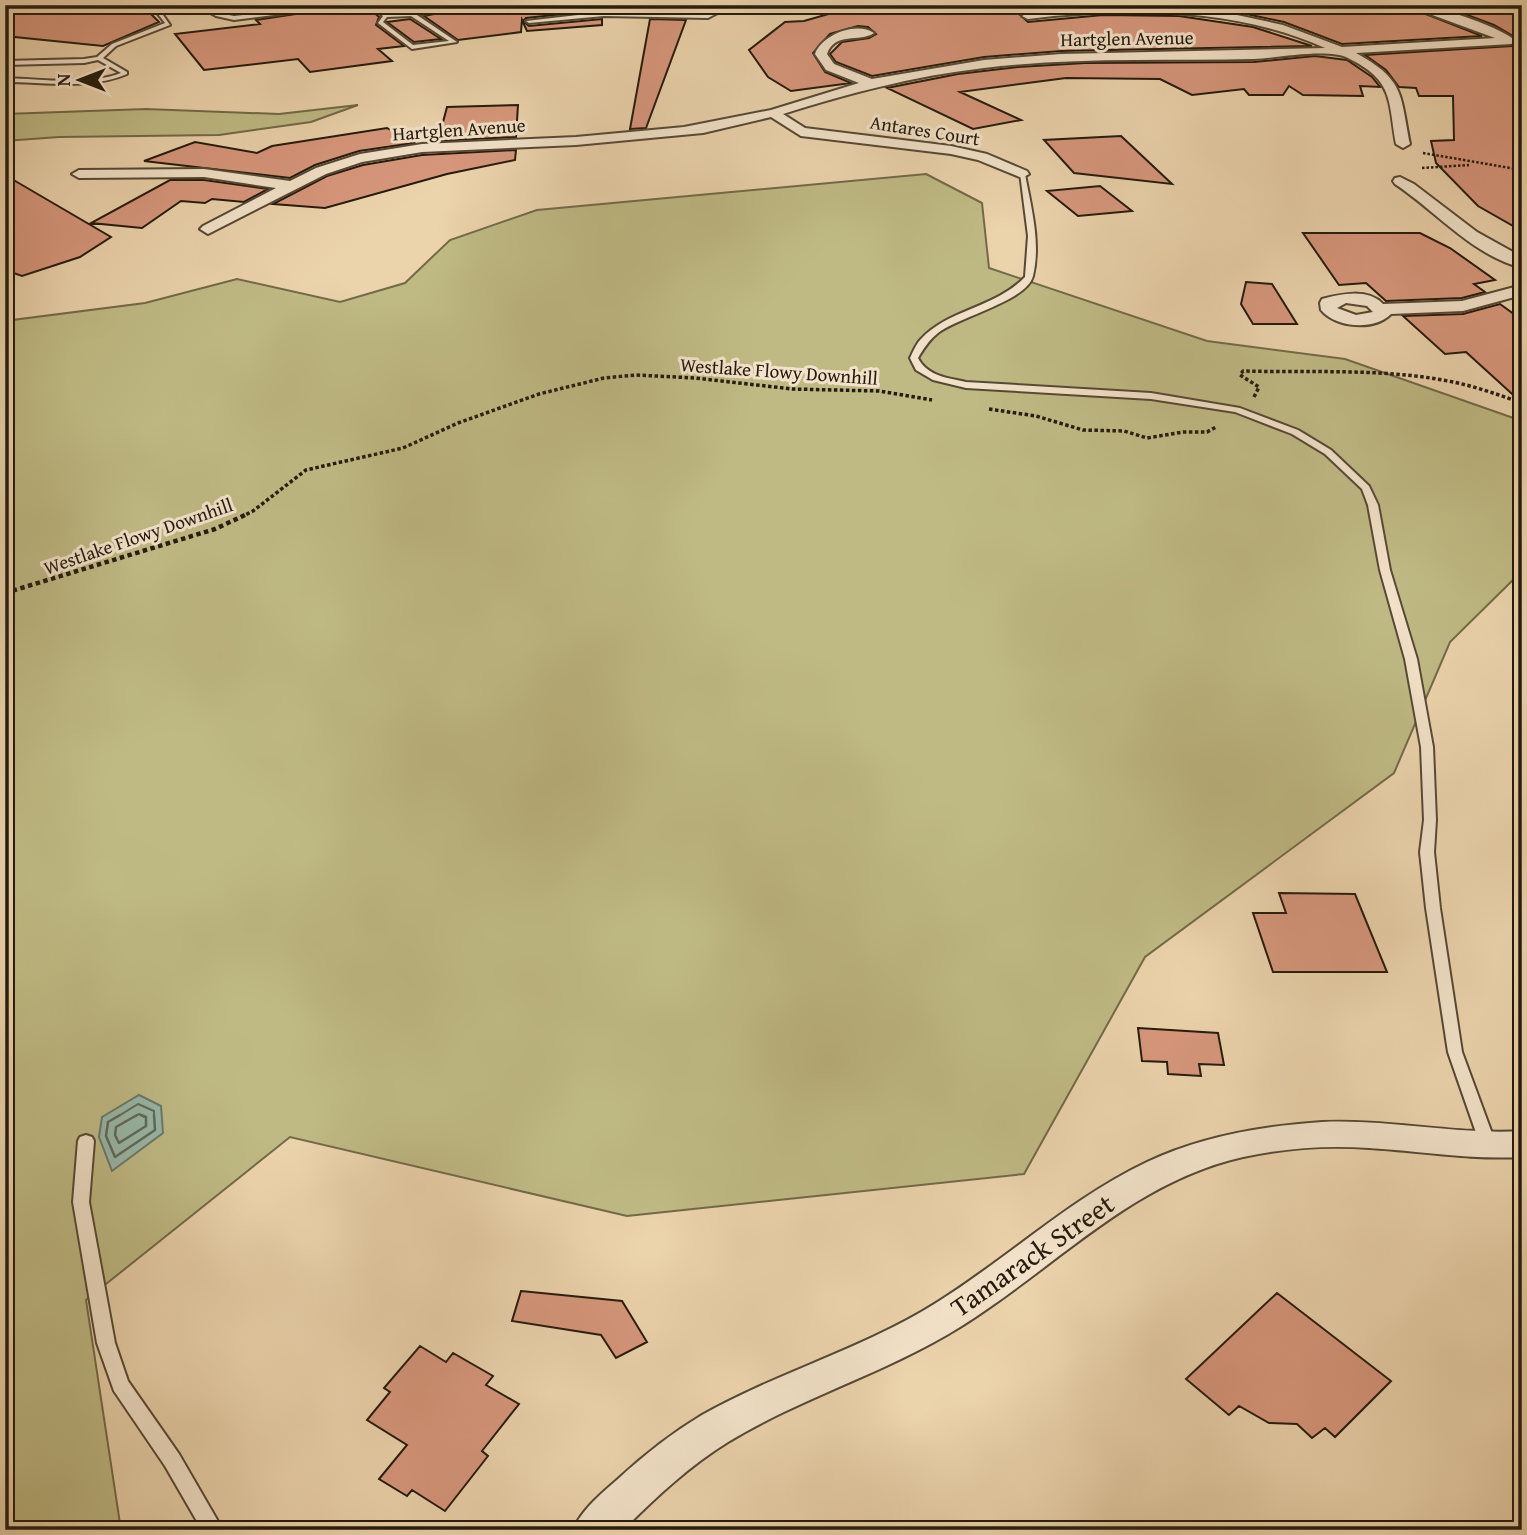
<svg xmlns="http://www.w3.org/2000/svg" width="1527" height="1535" viewBox="0 0 1527 1535" font-family="'Gentium Book Plus',serif">
  <style>
    .green { fill: #bfba84; stroke: #726a48; stroke-width: 2 }
    .water { fill: #98b8a8; stroke: #6a796a; stroke-width: 2 }
    .lines { fill: none; stroke-linecap: round; stroke-linejoin: round }
    .shore-far1 { stroke: #5e6a5a; stroke-width: 2 }
    .shore { stroke: #5e6a5a; stroke-width: 2.5 }
    .building { fill: #d7977c; stroke: #251b0d; stroke-width: 2 }
    .service-casing { stroke: #564935; stroke-width: 4 }
    .minor-casing { stroke: #564935; stroke-width: 4 }
    .path-far2 { stroke: #251b0d; stroke-width: 2.5; stroke-dasharray: 2.5 2; stroke-linecap: butt }
    .path-far1 { stroke: #251b0d; stroke-width: 3.5; stroke-dasharray: 3.5 2.5; stroke-linecap: butt }
    .path { stroke: #251b0d; stroke-width: 4.5; stroke-dasharray: 4.5 3.5; stroke-linecap: butt }
    .service { fill: #f2e2c9; fill-rule: evenodd }
    .minor { fill: #f2e2c9; fill-rule: evenodd }
    .labels { text-anchor: middle; stroke-width: 6; stroke-linejoin: round; paint-order: stroke }
    .far-street-label { font-size: 19px; fill: #251b0d; stroke: #f2e2c9 }
    .near-street-label { font-size: 28px; fill: #251b0d; stroke: #f2e2c9 }
  </style>
  <rect width="100%" height="100%" fill="#ebd3ac"/>
  <filter id="stains"><feTurbulence type="fractalNoise" baseFrequency=".00286" numOctaves="4"/><feColorMatrix values="0 0 0 0 .2 0 0 0 0 .09 0 0 0 0 .02 0 0 0 .5 -.17"/></filter>
  <radialGradient id="worn" r=".72"><stop offset=".6" stop-color="#630" stop-opacity="0"/><stop offset="1" stop-color="#630" stop-opacity=".3"/></radialGradient>
  <!-- green -->
  <path class="green" d="M 358,105 L 311,122 L 219,135 L 59,137 L 5,141 L 5,114 L 146,109 L 279,114 Z
    M 926,174 L 982,203 L 989,268 L 1207,341 L 1345,359 L 1522,421 L 1522,571 L 1450,642 L 1394,773 L 1145,957 L 1024,1174 L 627,1216 L 290,1137 L 86,1300 L 121,1530 L 5,1530 L 5,321 L 145,303 L 237,279 L 340,302 L 405,283 L 450,240 L 537,210 Z"/>
  <!-- water -->
  <path class="water" d="M 139,1095 L 161,1106 L 163,1133 L 112,1171 L 99,1137 L 102,1117 Z"/>
  <g class="lines">
    <!-- shore-far1 -->
    <path class="shore-far1" d="M 117,1117 L 138,1104 L 154,1111 L 154,1117
      M 134,1117 L 139,1114 L 145,1117"/>
    <!-- shore -->
    <path class="shore" d="M 120,1115 L 108,1122 L 106,1136 L 115,1157 L 155,1130 L 154,1115
      M 137,1115 L 116,1127 L 115,1135 L 119,1143 L 146,1126 L 146,1117 L 141,1115"/>
  </g>
  <!-- building -->
  <path class="building" d="M 5,5 L 142,5 L 159,22 L 103,46 L 5,36 Z
    M 355,5 L 366,5 L 379,17 L 376,25 L 404,46 L 378,49 L 392,61 L 310,72 L 298,59 L 204,70 L 175,34 L 260,24 L 256,20 Z
    M 478,5 L 602,5 L 602,10 L 526,18 L 523,21 L 529,26 L 602,19 L 602,25 L 527,31 L 522,20 L 521,32 L 458,40 L 424,16 Z
    M 920,5 L 1071,5 L 1028,10 L 1020,15 L 1028,22 L 1103,15 L 1179,16 L 1253,27 L 1312,46 L 1061,51 L 984,57 L 872,76 L 836,62 L 830,54 L 842,42 L 869,38 L 876,34 L 868,27 L 858,26 L 830,34 L 813,53 L 825,72 L 851,83 L 791,91 L 768,77 L 749,50 L 785,22 L 804,21 L 839,11 Z
    M 1168,5 L 1403,5 L 1482,36 L 1342,44 L 1284,22 L 1237,12 Z
    M 1522,8 L 1522,231 L 1478,206 L 1436,163 L 1431,141 L 1454,140 L 1453,96 L 1419,96 L 1416,88 L 1399,87 L 1386,70 L 1365,55 L 1512,46 L 1519,42 L 1518,39 L 1494,25 L 1459,12 Z
    M 410,19 L 441,39 L 414,42 L 387,22 Z
    M 650,19 L 686,20 L 646,128 L 630,129 Z
    M 1315,56 L 1347,60 L 1372,77 L 1380,87 L 1360,86 L 1363,96 L 1303,95 L 1289,86 L 1283,95 L 1249,95 L 1244,89 L 1192,95 L 1160,79 L 1066,78 L 960,92 L 1021,120 L 973,129 L 887,88 L 958,74 L 1018,67 L 1085,63 L 1254,62 Z
    M 518,105 L 516,137 L 438,141 L 447,107 Z
    M 387,128 L 414,143 L 359,151 L 315,165 L 290,178 L 144,161 L 195,142 L 257,153 L 272,146 Z
    M 1121,136 L 1172,184 L 1074,173 L 1044,140 Z
    M 516,150 L 515,160 L 447,174 L 325,208 L 273,204 L 327,176 L 363,165 L 422,155 Z
    M 5,175 L 111,237 L 80,257 L 22,276 L 5,270 Z
    M 170,180 L 204,180 L 268,189 L 244,202 L 212,199 L 205,203 L 181,201 L 142,228 L 91,223 Z
    M 1100,186 L 1132,211 L 1078,216 L 1047,191 Z
    M 1303,233 L 1420,233 L 1450,248 L 1495,280 L 1474,284 L 1485,292 L 1462,298 L 1386,301 L 1366,283 L 1339,285 Z
    M 1246,282 L 1272,284 L 1297,324 L 1253,324 L 1241,304 Z
    M 1500,304 L 1522,320 L 1522,403 L 1466,352 L 1445,354 L 1403,316 L 1463,314 Z
    M 1279,893 L 1355,894 L 1387,972 L 1273,972 L 1253,913 L 1286,913 Z
    M 1138,1028 L 1218,1033 L 1224,1065 L 1199,1064 L 1201,1076 L 1168,1074 L 1167,1062 L 1142,1061 Z
    M 521,1291 L 622,1301 L 647,1342 L 616,1358 L 601,1335 L 512,1321 Z
    M 1277,1293 L 1391,1381 L 1335,1437 L 1325,1428 L 1312,1438 L 1297,1424 L 1269,1423 L 1239,1406 L 1229,1415 L 1186,1379 Z
    M 420,1346 L 446,1362 L 453,1353 L 493,1376 L 486,1385 L 519,1404 L 482,1451 L 488,1456 L 445,1511 L 412,1490 L 407,1496 L 379,1479 L 407,1445 L 367,1420 L 390,1392 L 384,1388 Z"/>
  <g class="lines">
    <defs>
      <path id="service" d="M 151,5 L 156,5 L 170,25 L 116,46 L 103,58 L 127,72 L 127,74 C 90,90 45,82 5,82 L 5,78 C 40,79 88,86 121,73 L 98,60 L 84,63 L 5,65 L 5,61 L 84,59 L 97,57 L 112,44 L 165,23 Z
        M 196,5 C 208,5 221,14 234,16 L 335,5 L 353,5 L 234,20 L 216,16 Z
        M 369,5 L 375,5 L 387,14 L 476,5 L 417,15 L 457,42 L 412,49 L 378,23 L 383,16 ZM 411,16 L 449,41 L 413,45 L 383,22 L 387,17 Z
        M 713,5 L 718,5 L 723,10 L 708,18 L 604,16 L 529,23 L 526,21 L 604,12 L 707,14 L 717,10 Z
        M 1020,173 L 1025,174 C 1031,207 1041,243 1033,276 C 1027,301 958,317 938,333 C 929,340 924,348 918,358 C 927,376 948,378 966,382 L 1151,393 L 1240,408 L 1298,430 L 1331,450 L 1369,486 L 1378,505 L 1390,570 L 1417,659 L 1433,747 L 1436,820 L 1434,852 L 1440,908 L 1462,1052 L 1497,1147 L 1495,1151 L 1489,1153 L 1483,1151 L 1481,1147 L 1448,1052 L 1426,908 L 1420,852 L 1424,820 L 1421,747 L 1405,659 L 1380,570 L 1368,505 L 1362,489 L 1325,454 L 1292,434 L 1235,412 L 1151,399 L 966,388 L 933,380 L 916,370 L 910,358 C 913,352 916,344 921,339 C 949,309 995,308 1025,277 L 1028,236 Z
        M 86,1135 L 92,1137 L 94,1141 L 89,1202 L 115,1343 L 128,1381 L 179,1454 L 223,1530 L 202,1530 L 165,1466 L 114,1391 L 97,1343 L 73,1202 L 78,1141 L 80,1137 Z"/>
      <path id="minor" d="M 1405,5 C 1437,5 1491,23 1517,41 L 1511,44 L 1356,53 C 1405,80 1400,94 1410,144 L 1403,148 L 1396,144 C 1388,99 1394,81 1348,58 C 1327,48 1278,58 1254,59 C 1164,61 1073,57 984,68 C 914,76 850,93 783,114 L 805,128 L 951,146 L 987,154 L 1027,171 L 1029,174 L 1022,178 L 978,160 L 951,154 L 801,136 L 771,117 L 703,133 L 576,145 L 422,152 L 362,162 L 326,174 L 208,234 L 200,229 L 203,226 L 276,188 L 204,177 L 79,178 L 72,174 L 79,170 L 204,169 L 290,181 L 316,168 L 360,154 L 422,144 L 576,137 L 684,127 L 771,110 L 859,83 L 826,70 L 815,54 C 822,35 856,21 874,33 C 859,43 835,31 827,54 L 834,64 L 872,79 L 984,60 L 1061,54 L 1325,48 C 1234,7 1125,7 1028,19 L 1022,16 L 1028,13 L 1066,8 L 1150,6 L 1237,15 L 1283,25 L 1342,47 L 1495,38 Z
        M 1400,177 L 1414,184 L 1477,232 L 1522,257 L 1522,268 C 1472,255 1436,211 1395,184 L 1393,181 L 1395,178 Z
        M 1522,285 L 1522,295 L 1463,311 L 1391,314 C 1374,331 1336,328 1321,310 L 1320,303 L 1322,299 C 1341,294 1368,288 1383,304 L 1462,301 ZM 1346,303 L 1367,306 L 1373,312 L 1356,315 L 1337,308 Z
        M 1322,1122 C 1389,1119 1455,1135 1522,1131 L 1522,1157 C 1470,1160 1420,1151 1369,1148 C 1328,1145 1284,1148 1243,1157 C 1131,1182 1054,1269 960,1327 C 886,1373 802,1397 728,1442 C 689,1466 655,1498 623,1530 L 573,1530 C 582,1509 601,1494 618,1479 C 644,1455 672,1433 702,1415 C 778,1372 863,1349 936,1303 C 1008,1258 1071,1198 1147,1162 C 1202,1136 1262,1126 1322,1122 Z"/>
    </defs>
    <!-- service casing -->
    <use href="#service" class="service-casing"/>
    <!-- minor casing -->
    <use href="#minor" class="minor-casing"/>
    <!-- path-far2 -->
    <path class="path-far2" d="M 1423,153 L 1522,170
      M 1422,168 L 1469,165"/>
    <!-- path-far1 -->
    <path class="path-far1" d="M 1254,397 L 1259,387 L 1240,375 L 1243,371 C 1317,373 1398,367 1470,386 C 1488,391 1505,397 1522,403
      M 989,409 L 1036,416 L 1083,430 L 1124,431 L 1147,438 L 1183,432 L 1207,432 L 1216,427
      M 241,517 L 253,511 L 306,470 L 403,448 L 458,423 L 539,394 L 604,378 L 636,375 L 695,378 L 792,389 L 879,391 L 932,400"/>
    <!-- path -->
    <path class="path" d="M 5,593 L 215,529 L 245,515"/>
    <!-- service -->
    <use href="#service" class="service"/>
    <!-- minor -->
    <use href="#minor" class="minor"/>
  </g>
  <g class="labels">
    <!-- far-street labels -->
    <g class="far-street-label">
      <text transform="translate(1127 38) rotate(-1)" y="7">Hartglen Avenue</text>
      <text transform="translate(459 129) rotate(-4)" y="7">Hartglen Avenue</text>
      <text transform="translate(925 130) rotate(9)" y="7">Antares Court</text>
      <text transform="translate(779 371) rotate(4)" y="7">Westlake Flowy Downhill</text>
      <text transform="translate(138 536) rotate(-19)" y="7">Westlake Flowy Downhill</text>
    </g>
    <!-- near-street labels -->
    <g class="near-street-label">
      <text transform="translate(1032 1255) rotate(-35)" y="10">Tamarack Street</text>
    </g>
  </g>
  <!-- margin -->
  <rect width="1527" height="1535" fill="none" stroke="#ebd3ac" stroke-width="28"/>
  <rect x="7" y="7" width="1513" height="1521" fill="none" stroke="#251b0d" stroke-width="3.5"/>
  <rect x="14" y="14" width="1499" height="1507" fill="none" stroke="#251b0d" stroke-width="2"/>
  <!-- north arrow -->
  <g transform="translate(80 80) rotate(270)" stroke="#f2e2c9" stroke-width="5" paint-order="stroke">
  <path d="M0-5L12 26L0 18L-12 26Z" fill="#251b0d"/>
  <text y="-10" font-size="19" font-weight="bold" text-anchor="middle" fill="#251b0d">N</text>
  </g>
  <rect width="100%" height="100%" filter="url(#stains)"/>
  <rect width="100%" height="100%" fill="url(#worn)"/>
</svg>
